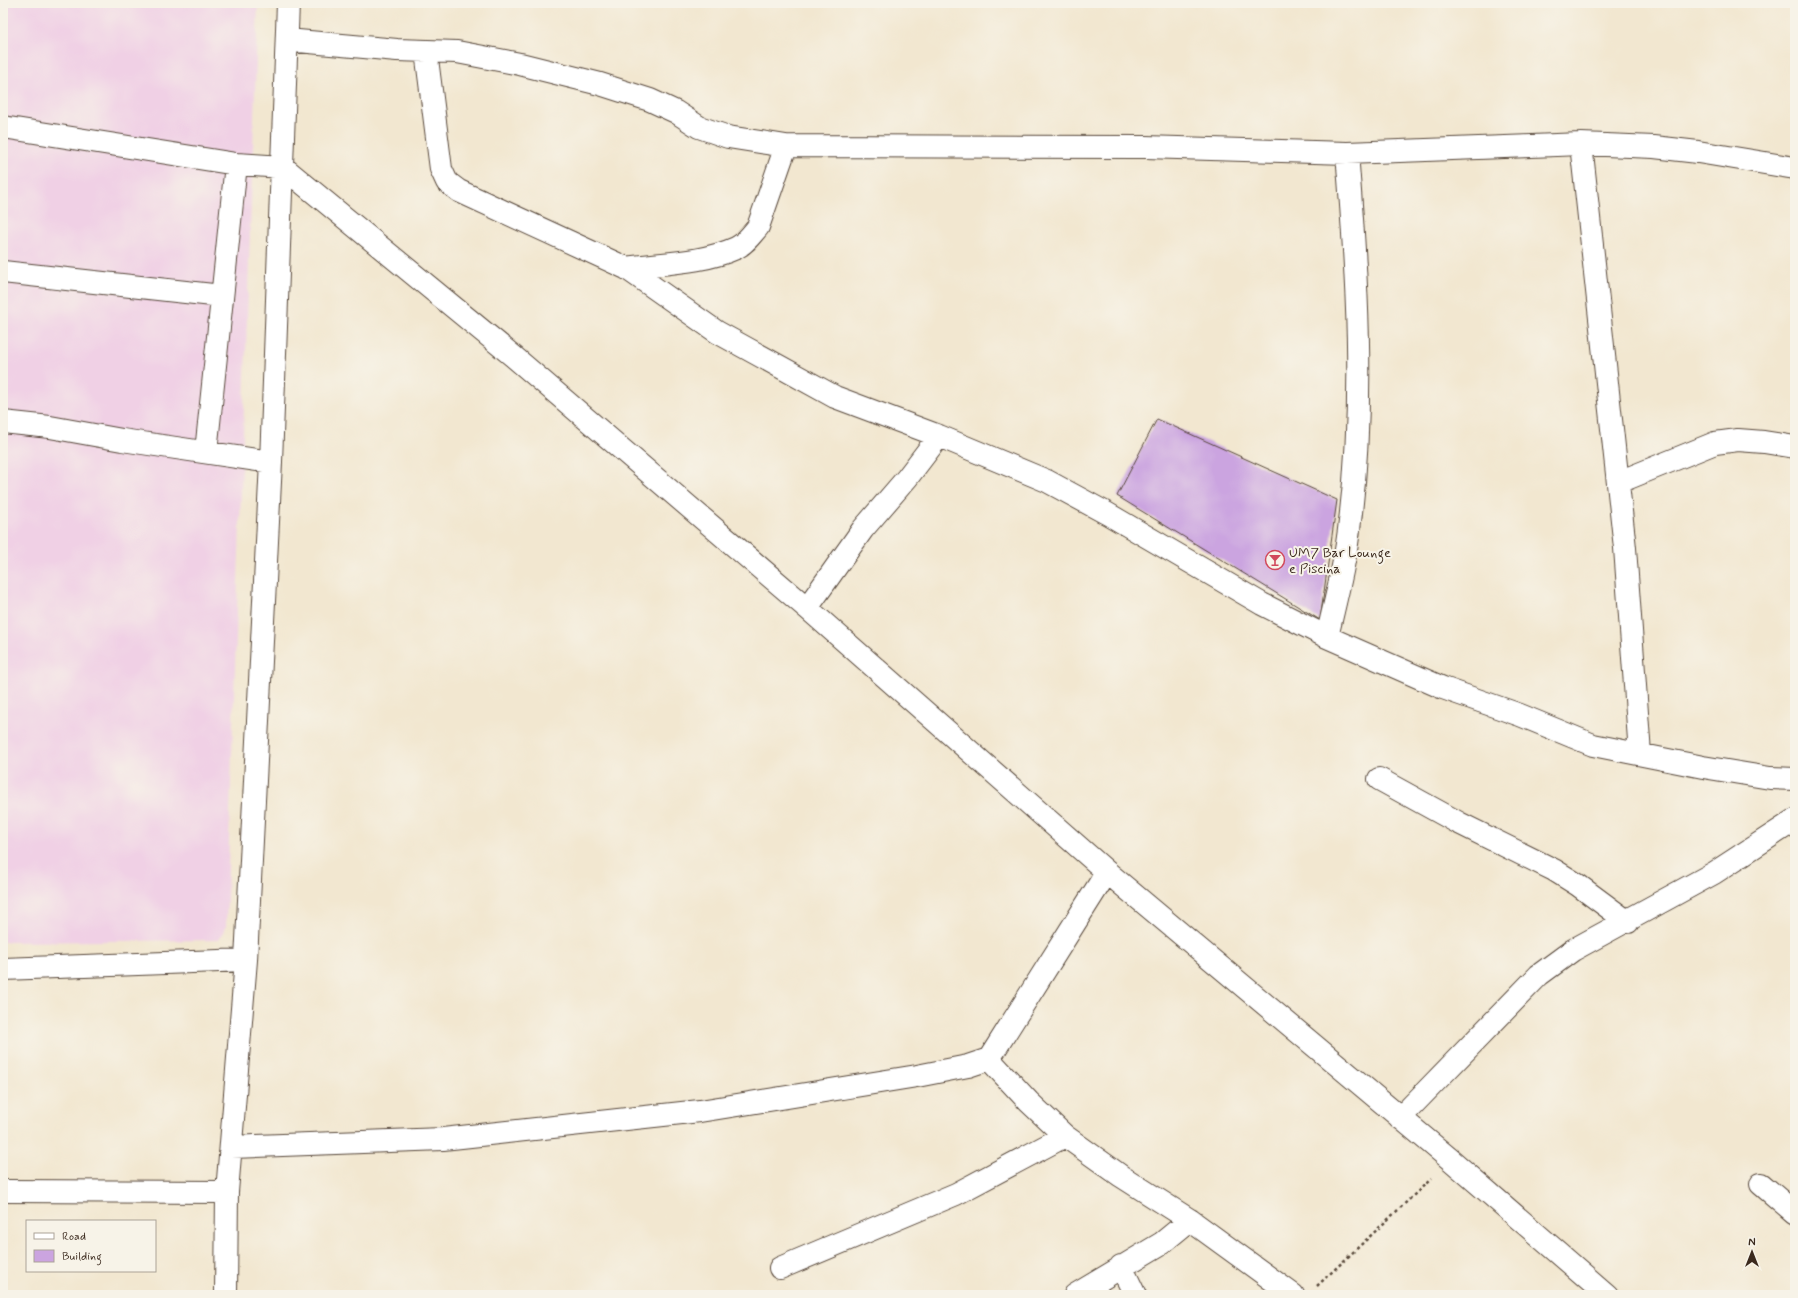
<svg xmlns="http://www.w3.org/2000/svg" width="1798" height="1298" viewBox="0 0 1798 1298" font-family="Mynerve,sans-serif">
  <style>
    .built { fill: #f0d0e5 }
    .building { fill: #cba4e0 }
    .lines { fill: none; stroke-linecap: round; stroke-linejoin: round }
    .minor-casing { stroke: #564639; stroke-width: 24 }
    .path { stroke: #564639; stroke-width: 2.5; stroke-dasharray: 3 3; stroke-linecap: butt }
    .minor { stroke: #fff; stroke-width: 22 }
    .labels { text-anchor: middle; stroke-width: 4; stroke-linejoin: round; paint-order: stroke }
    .poi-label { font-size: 14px; fill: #3b2a1e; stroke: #f7f3e8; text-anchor: start }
  </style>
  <rect width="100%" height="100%" fill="#f7f3e8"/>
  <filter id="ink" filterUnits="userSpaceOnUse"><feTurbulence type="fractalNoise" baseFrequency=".025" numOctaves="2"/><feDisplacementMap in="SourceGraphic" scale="8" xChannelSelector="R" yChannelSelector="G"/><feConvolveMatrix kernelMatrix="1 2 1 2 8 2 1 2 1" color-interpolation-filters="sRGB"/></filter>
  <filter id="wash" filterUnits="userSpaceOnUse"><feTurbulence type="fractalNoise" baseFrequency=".012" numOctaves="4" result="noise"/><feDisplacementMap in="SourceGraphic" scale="16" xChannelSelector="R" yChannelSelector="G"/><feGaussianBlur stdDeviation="0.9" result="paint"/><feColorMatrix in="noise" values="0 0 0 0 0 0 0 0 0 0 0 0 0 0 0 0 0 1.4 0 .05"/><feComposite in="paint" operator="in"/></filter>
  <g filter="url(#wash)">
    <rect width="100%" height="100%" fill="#f2e7d0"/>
    <!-- built -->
    <path class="built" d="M 3,3 L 258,3 L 226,926 L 219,940 L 3,942 Z"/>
    <g id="blocks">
      <!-- building -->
      <path class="building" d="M 1157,419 L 1337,500 L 1320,620 L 1117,496 Z"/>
    </g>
  </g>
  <g filter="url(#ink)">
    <use href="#blocks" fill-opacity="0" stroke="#564639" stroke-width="1"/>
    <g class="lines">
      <defs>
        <path id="minor" d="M 287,40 L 397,50 L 457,52 L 520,64 L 600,84 L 650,100 L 676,112 L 699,127 L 728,137 L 786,146 L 1145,147 L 1347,153 L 1581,144 L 1654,147 L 1698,152 L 1795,168
          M 426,51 L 441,169 L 447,182 L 459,191 L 626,268 L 717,332 L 835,397 L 939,436 L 1047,481 L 1108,514 L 1262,604 L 1327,637 L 1443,688 L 1520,715 L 1593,745 L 1703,767 L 1770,778 L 1795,779
          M 3,127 L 236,164 L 283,167 L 513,356 L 807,608 L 1107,872 L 1451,1160 L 1607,1295
          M 1581,144 L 1625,548 L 1640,754
          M 626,268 C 662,263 703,263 736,248 C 745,244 752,234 758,227 L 786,146
          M 3,272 L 222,296
          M 3,422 L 50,427 L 122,440 L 271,462
          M 206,452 L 236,164
          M 1619,482 L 1715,443 L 1738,440 L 1764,442 L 1795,447
          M 807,608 L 863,529 L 907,478 L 939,436
          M 1327,637 C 1336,598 1346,560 1350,521 C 1365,399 1357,275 1347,153
          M 1379,779 L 1459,823 L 1554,870 L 1578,885 L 1628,922
          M 3,969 L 246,960
          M 989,1059 L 1107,872
          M 1400,1118 L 1539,975 L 1573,950 L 1714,873 L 1795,820
          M 231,1147 L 443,1139 L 700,1111 L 917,1076 L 968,1066 L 989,1059 L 1029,1102 L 1065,1136 L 1121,1176 L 1190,1220 L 1293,1295
          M 1761,1184 L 1795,1213
          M 3,1191 L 227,1192
          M 1121,1266 L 1135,1295
          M 780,1268 L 956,1194 L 1065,1136
          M 226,1295 L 227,1192 L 246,960 L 271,462 L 288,3
          M 1075,1295 L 1162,1243 L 1190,1220"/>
      </defs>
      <!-- minor casing -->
      <use href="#minor" class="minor-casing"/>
      <!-- path -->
      <path class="path" d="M 1317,1286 L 1431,1179"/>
      <!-- minor -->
      <use href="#minor" class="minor"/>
    </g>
  </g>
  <!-- icons -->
  <defs>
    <symbol id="bar-ring" viewBox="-11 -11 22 22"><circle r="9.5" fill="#f7f3e8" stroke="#d1495b" stroke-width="1.5"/><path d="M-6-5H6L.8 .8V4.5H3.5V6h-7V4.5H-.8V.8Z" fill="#d1495b"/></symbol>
  </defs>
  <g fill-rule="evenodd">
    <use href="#bar-ring" x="1264" y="549" width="22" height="22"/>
  </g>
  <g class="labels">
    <!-- poi labels -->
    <g class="poi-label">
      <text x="1289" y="557">UM7 Bar Lounge<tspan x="1289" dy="16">e Piscina</tspan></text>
    </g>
  </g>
  <!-- margin -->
  <rect width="1798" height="1298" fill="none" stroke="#f7f3e8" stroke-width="16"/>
  <!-- legend -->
  <rect x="26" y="1220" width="130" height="52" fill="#f7f3e8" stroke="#aca397"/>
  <rect x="34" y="1233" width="20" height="6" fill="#ffffff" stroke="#aca397"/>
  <text x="62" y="1240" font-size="12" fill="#3b2a1e">Road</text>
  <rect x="34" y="1250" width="20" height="12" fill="#cba4e0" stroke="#aca397"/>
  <text x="62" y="1260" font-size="12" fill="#3b2a1e">Building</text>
  <!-- north arrow -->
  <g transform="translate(1752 1252)" stroke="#f7f3e8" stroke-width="3" paint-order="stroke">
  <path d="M0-3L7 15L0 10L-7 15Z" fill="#3b2a1e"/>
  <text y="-6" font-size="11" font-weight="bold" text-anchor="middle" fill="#3b2a1e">N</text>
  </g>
</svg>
